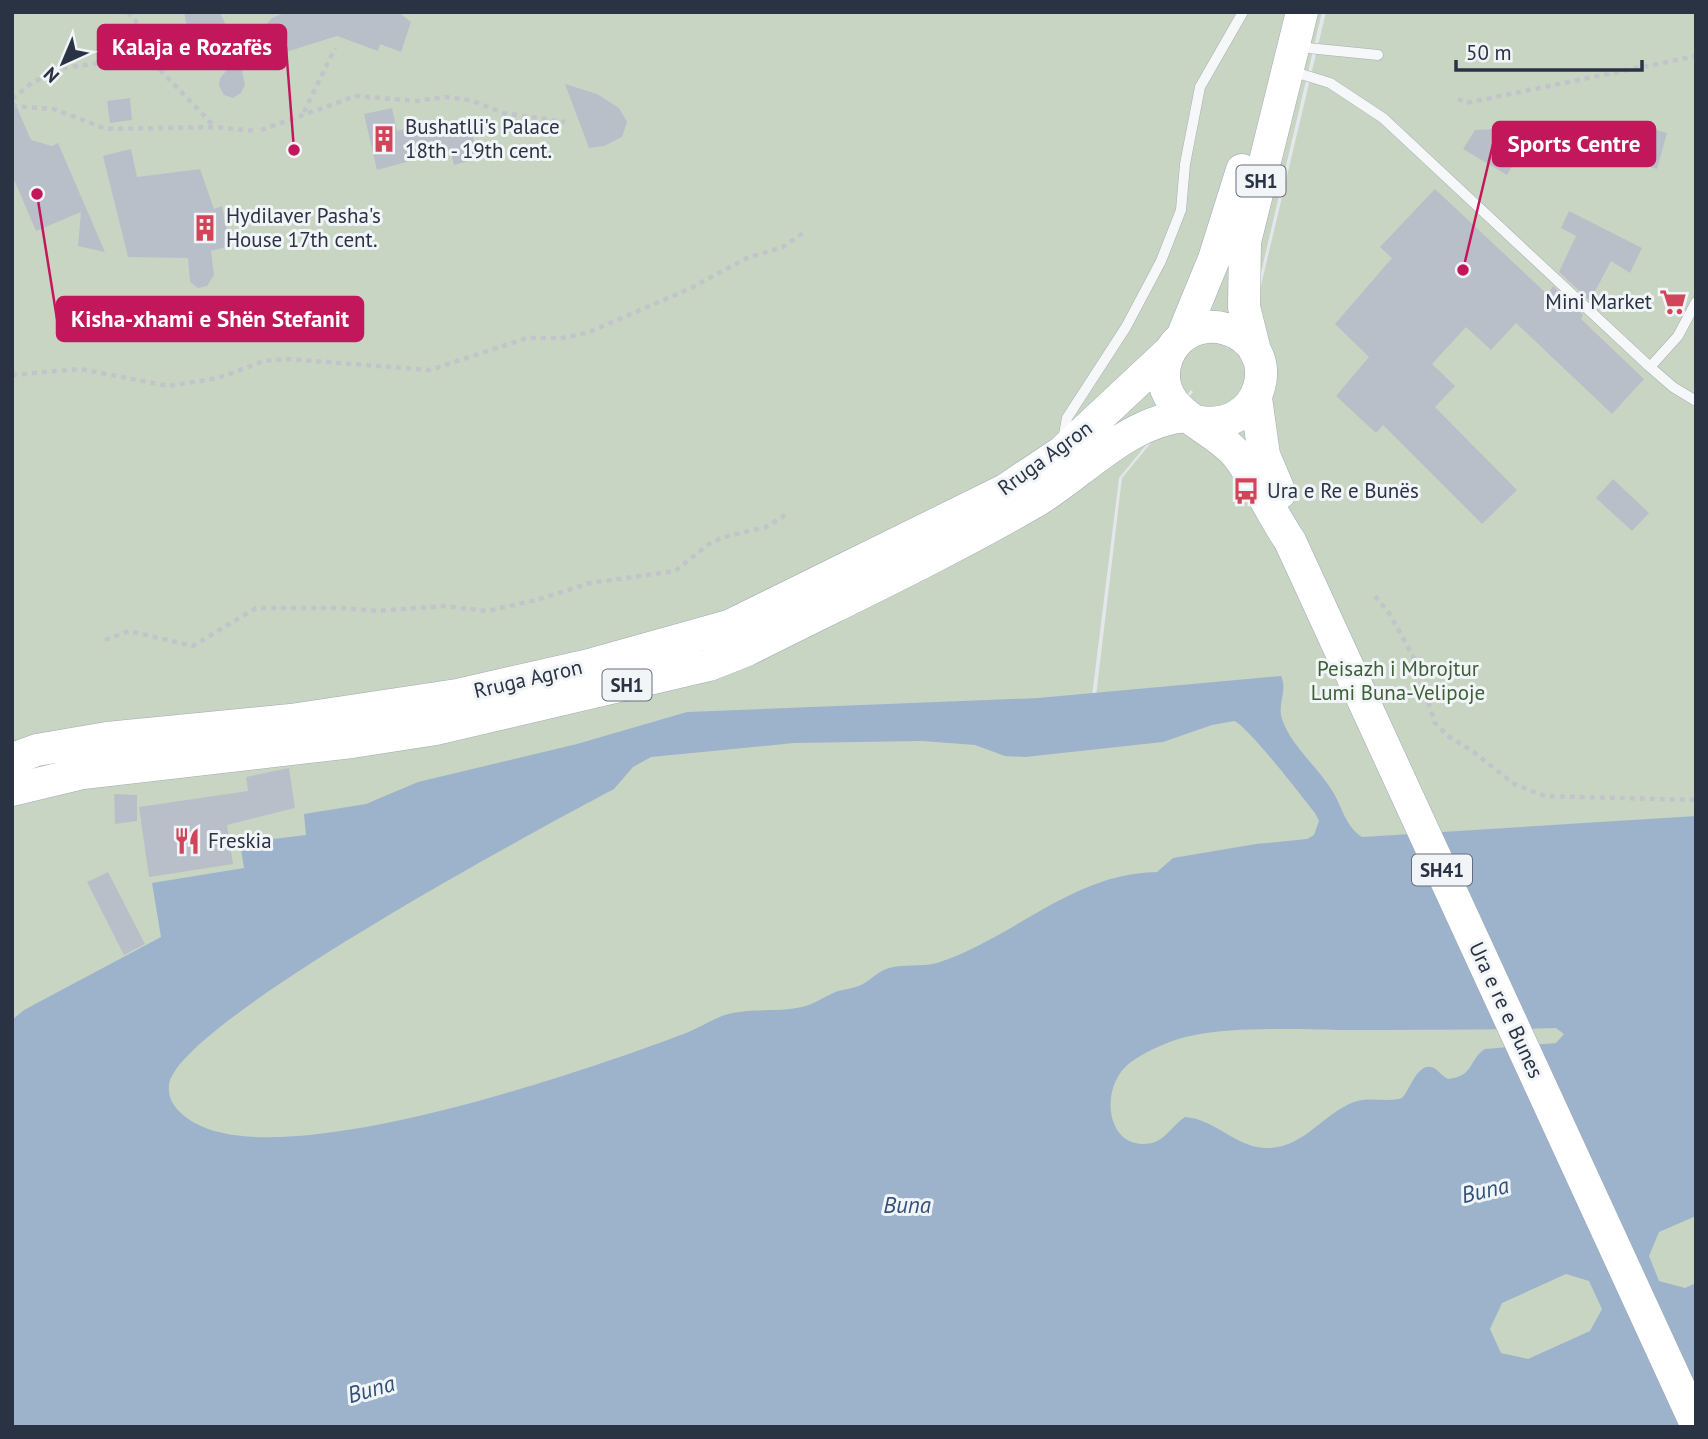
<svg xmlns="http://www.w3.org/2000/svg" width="1708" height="1439" viewBox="0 0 1708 1439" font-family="'PT Sans',sans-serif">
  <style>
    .green { fill: #c8d5c3; fill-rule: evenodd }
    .water { fill: #9db3cc; fill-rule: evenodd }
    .building { fill: #b9bfc9 }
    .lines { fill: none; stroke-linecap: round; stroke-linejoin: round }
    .lane-casing { stroke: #a8adb6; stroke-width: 11 }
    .primary-casing { stroke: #a1aab7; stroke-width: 33 }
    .path { stroke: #c1c4ca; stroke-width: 4.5; stroke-dasharray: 5 5; stroke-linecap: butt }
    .lane { stroke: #f6f7f9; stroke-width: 10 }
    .primary { stroke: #fff; stroke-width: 32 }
    .labels { text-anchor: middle; stroke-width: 6; stroke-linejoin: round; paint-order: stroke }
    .shield { fill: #f2f5f8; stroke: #666d7a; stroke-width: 2 }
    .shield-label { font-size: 19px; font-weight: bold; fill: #2a3344 }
    .poi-label { font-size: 21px; fill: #2a3344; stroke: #f2f5f8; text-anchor: start }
    .street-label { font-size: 21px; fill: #2a3344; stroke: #f2f5f8 }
    .park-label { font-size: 21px; fill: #3e6037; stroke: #f2f5f8 }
    .water-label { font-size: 23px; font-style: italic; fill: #325179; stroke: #f2f5f8 }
    .leader { fill: none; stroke: #c2185b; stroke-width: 2.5 }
    .callout-dot { fill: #c2185b; stroke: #f2f5f8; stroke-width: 2.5 }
    .callout { fill: #c2185b; stroke: #c2185b; stroke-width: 2.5 }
    .callout-label { font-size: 23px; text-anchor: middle; font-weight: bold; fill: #fff }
  </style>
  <rect width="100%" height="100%" fill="#e3e6eb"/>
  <!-- green -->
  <path class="green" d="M 12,12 L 1322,12 L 1252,311 L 1226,347 L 1228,349 L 1253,319 L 1326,12 L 1696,12 L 1696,1427 L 1538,1427 L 1379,1240 L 12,1427 ZM 1191,390 L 1193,392 L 1122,478 L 1096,696 L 1092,696 L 1119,478 Z"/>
  <!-- water -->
  <path class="water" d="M 1281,676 C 1288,690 1277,704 1282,719 C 1291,746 1318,767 1333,792 C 1342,807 1346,827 1362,837 L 1696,816 L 1696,1216 L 1659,1232 L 1649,1256 L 1659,1281 L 1685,1288 L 1696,1283 L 1696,1427 L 12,1427 L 12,1020 L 24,1010 L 161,937 L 152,883 L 244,868 L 240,843 L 306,835 L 304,814 L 366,804 L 418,782 L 577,744 L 687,712 L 1038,698 ZM 1234,721 C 1247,725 1303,798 1315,813 L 1319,821 L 1314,835 L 1307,839 L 1256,844 L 1173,858 L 1157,872 C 1073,873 1014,938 937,963 C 921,967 904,964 889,968 C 878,971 871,980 861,985 C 854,988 846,989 838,991 C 825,996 815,1004 802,1007 C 775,1013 748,1007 722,1016 C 710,1021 698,1028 686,1033 C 589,1070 285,1175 195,1123 C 181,1115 167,1103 169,1085 C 175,1024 546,825 614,789 L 633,767 L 651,757 L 794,743 L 922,741 L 975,745 L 1005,756 L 1025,757 L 1163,742 L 1212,725 ZM 1556,1028 L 1564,1034 L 1556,1043 L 1485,1049 C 1468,1060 1475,1076 1448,1079 C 1442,1076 1439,1071 1434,1068 C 1418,1060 1410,1090 1402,1098 C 1386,1103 1370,1096 1354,1102 C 1322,1114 1303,1150 1264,1148 C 1234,1146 1215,1119 1185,1117 C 1174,1124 1165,1140 1152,1143 C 1105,1153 1098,1085 1131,1062 C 1150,1049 1173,1039 1195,1035 C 1233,1027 1297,1029 1338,1030 C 1411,1030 1483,1030 1556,1028 ZM 1566,1274 L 1589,1281 L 1602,1309 L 1590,1331 L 1528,1359 L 1501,1353 L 1490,1329 L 1502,1303 Z"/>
  <!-- building -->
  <path class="building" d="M 184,12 L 220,12 L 229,33 L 204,44 L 190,42 Z
    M 287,12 L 398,12 L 411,22 L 401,52 L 380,44 L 378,51 L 337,36 L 241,66 L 245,85 L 241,93 L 233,98 L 224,95 L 219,86 L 220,78 L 272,18 Z
    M 565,84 L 597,94 L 619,108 L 627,122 L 622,137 L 604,146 L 589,148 Z
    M 12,96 L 31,140 L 52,146 L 58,143 L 105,252 L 78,246 L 81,212 L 36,231 L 12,175 Z
    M 130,98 L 132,120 L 110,123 L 107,101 Z
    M 392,108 L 397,131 L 428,123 L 430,131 L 468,120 L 479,158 L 454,165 L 450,150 L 377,170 L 364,114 Z
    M 1632,123 L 1667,133 L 1657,169 L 1617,158 L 1623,135 L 1628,136 Z
    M 1495,129 L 1524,146 L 1507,175 L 1463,149 L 1475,130 Z
    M 131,149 L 137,177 L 200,169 L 214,209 L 222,206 L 230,246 L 211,251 L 214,275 L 207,286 L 198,288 L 190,282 L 188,258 L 128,257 L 103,156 Z
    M 1435,189 L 1548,295 L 1553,286 L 1583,315 L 1581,319 L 1644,379 L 1612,414 L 1516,323 L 1491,350 L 1466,327 L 1432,364 L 1455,386 L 1435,407 L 1517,490 L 1482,524 L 1383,425 L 1376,433 L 1336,396 L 1369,357 L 1335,324 L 1392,258 L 1380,247 Z
    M 1569,211 L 1642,248 L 1630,273 L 1611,261 L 1590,301 L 1559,272 L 1576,236 L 1561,228 Z
    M 1613,479 L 1649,513 L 1632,531 L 1596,498 Z
    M 289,768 L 295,808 L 227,825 L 233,864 L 149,877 L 139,807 L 248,791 L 246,777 Z
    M 114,794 L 137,795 L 137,821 L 115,824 Z
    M 108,872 L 145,944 L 124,955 L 87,882 Z"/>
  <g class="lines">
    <defs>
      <path id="lane" d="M 1298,47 L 1378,55
        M 1291,71 L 1330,83 L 1383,118 L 1650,367 L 1678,336 L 1696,302
        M 1650,367 L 1673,387 L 1696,401
        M 1063,440 L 1067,418 L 1126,327 L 1161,261 L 1181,210 L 1185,164 L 1200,87 L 1243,12"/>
      <path id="primary" d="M 1182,337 L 1214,259 L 1242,170
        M 1255,351 L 1244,307 L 1245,242 L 1302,12
        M 1256,398 L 1264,455 L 1280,493
        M 1196,421 C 1263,436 1287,347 1226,329 C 1211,324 1193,328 1181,338 C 1173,345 1167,355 1165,365 C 1155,413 1213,425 1237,455 C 1258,482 1271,513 1290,541 L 1696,1424
        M 12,759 L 37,750 L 107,738 L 291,720 L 457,695 L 593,664 L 729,626 L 1005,490 L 1062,452 L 1170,351
        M 12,790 L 83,773 L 352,742 L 436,729 L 709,665 L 747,650 C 842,602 939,557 1031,504 C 1081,476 1126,420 1187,416"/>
    </defs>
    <!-- lane casing -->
    <use href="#lane" class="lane-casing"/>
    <!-- primary casing -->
    <use href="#primary" class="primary-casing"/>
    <!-- path -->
    <path class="path" d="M 128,12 L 141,28 L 141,50 L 214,126
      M 12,99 L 33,82 L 63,68 L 108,62 L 141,50
      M 1458,99 L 1466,103 L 1696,56
      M 12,106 L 54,109 L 106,129 L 215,127 L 257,131
      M 304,112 L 335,48
      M 261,130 L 356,96 L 416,101 L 445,97 L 470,100 L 504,113 L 565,122
      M 12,375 L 80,369 L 169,386 L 218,378 L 264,361 L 288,359 L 430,370 L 527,338 L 562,338 L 587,333 L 689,289 L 747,258 L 783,247 L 803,233
      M 1375,596 L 1389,613 L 1414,658 L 1435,723 L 1448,736 L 1471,750 L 1514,784 L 1545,796 L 1696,800
      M 105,640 L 129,631 L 193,646 L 256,608 L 342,608 L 376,611 L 445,606 L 487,611 L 536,600 L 590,583 L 675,571 L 709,544 L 724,537 L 766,527 L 787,514"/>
    <!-- lane -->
    <use href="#lane" class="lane"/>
    <!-- primary -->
    <use href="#primary" class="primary"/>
  </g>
  <!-- icons -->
  <defs>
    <symbol id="building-bare" viewBox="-9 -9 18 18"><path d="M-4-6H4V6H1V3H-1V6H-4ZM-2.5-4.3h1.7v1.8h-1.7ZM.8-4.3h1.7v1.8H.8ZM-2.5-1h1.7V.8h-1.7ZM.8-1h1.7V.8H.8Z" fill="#d24558" stroke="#f2f5f8" stroke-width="2.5" paint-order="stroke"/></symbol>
    <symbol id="supermarket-bare" viewBox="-9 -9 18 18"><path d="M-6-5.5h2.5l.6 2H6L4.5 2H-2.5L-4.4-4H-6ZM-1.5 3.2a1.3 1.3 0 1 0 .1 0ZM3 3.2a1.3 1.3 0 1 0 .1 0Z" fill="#d24558" stroke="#f2f5f8" stroke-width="2.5" paint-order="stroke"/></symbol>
    <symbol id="bus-bare" viewBox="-9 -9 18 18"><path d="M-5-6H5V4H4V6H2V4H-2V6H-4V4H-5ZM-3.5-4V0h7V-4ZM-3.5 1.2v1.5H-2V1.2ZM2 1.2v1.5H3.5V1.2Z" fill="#d24558" stroke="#f2f5f8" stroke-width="2.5" paint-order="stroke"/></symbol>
    <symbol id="restaurant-bare" viewBox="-9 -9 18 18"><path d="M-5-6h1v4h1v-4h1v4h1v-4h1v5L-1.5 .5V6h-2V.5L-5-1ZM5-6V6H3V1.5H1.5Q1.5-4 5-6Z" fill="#d24558" stroke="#f2f5f8" stroke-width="2.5" paint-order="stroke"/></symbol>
  </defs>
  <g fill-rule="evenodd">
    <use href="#building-bare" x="365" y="120" width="38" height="38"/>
    <use href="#building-bare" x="186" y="209" width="38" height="38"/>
    <use href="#supermarket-bare" x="1654" y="283" width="38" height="38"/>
    <use href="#bus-bare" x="1227" y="472" width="38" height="38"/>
    <use href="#restaurant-bare" x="168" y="822" width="38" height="38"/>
  </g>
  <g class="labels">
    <!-- shield labels -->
    <g class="shield">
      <rect x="1236.5" y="165.5" width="49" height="31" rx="5"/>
      <rect x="602.5" y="669.5" width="49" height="31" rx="5"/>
      <rect x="1412" y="854.5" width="60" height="31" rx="5"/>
    </g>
    <g class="shield-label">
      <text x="1261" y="188">SH1</text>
      <text x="627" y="692">SH1</text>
      <text x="1442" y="877">SH41</text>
    </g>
    <!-- poi labels -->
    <g class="poi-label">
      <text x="405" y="134">Bushatlli's Palace<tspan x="405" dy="24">18th - 19th cent.</tspan></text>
      <text x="226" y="223">Hydilaver Pasha's<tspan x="226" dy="24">House 17th cent.</tspan></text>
      <text x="1652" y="309" text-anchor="end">Mini Market</text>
      <text x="1267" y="498">Ura e Re e Bunës</text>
      <text x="208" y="848">Freskia</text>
    </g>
    <!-- street labels -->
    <g class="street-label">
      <text transform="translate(1045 458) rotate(-36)" y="7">Rruga Agron</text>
      <text transform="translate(528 679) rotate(-13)" y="7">Rruga Agron</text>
      <text transform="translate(1506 1010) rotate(65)" y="7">Ura e re e Bunes</text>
    </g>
    <!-- park labels -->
    <g class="park-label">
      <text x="1398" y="676">Peisazh i Mbrojtur<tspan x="1398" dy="24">Lumi Buna-Velipoje</tspan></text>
    </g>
    <!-- water labels -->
    <g class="water-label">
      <text transform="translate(1485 1190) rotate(-13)" y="8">Buna</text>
      <text x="907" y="1213">Buna</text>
      <text transform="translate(371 1389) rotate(-16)" y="8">Buna</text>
    </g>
  </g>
  <!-- callouts -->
  <path class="leader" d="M294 150L286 47M1463 270L1493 144M37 194L57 319"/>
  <g class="callout-dot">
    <circle cx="294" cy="150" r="7"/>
    <circle cx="1463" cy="270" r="7"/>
    <circle cx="37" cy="194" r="7"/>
  </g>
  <g class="callout">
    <rect x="98" y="25" width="188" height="44" rx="7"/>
    <rect x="1493" y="122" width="162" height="44" rx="7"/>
    <rect x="57" y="297" width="306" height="44" rx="7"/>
  </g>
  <g class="callout-label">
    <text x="192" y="55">Kalaja e Rozafës</text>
    <text x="1574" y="152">Sports Centre</text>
    <text x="210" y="327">Kisha-xhami e Shën Stefanit</text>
  </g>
  <!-- border -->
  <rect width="1708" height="1439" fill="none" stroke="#2a3344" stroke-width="28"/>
  <!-- north arrow -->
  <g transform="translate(63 63) rotate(224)" stroke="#f2f5f8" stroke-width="5" paint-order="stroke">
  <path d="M0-5L12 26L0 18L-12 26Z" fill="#2a3344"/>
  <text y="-10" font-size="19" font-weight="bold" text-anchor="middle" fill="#2a3344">N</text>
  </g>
  <!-- scale -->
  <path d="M1456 60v10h186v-10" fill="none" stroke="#2a3344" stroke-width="3.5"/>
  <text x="1466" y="60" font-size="21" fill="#2a3344" stroke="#f2f5f8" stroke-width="5" paint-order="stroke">50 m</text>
</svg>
